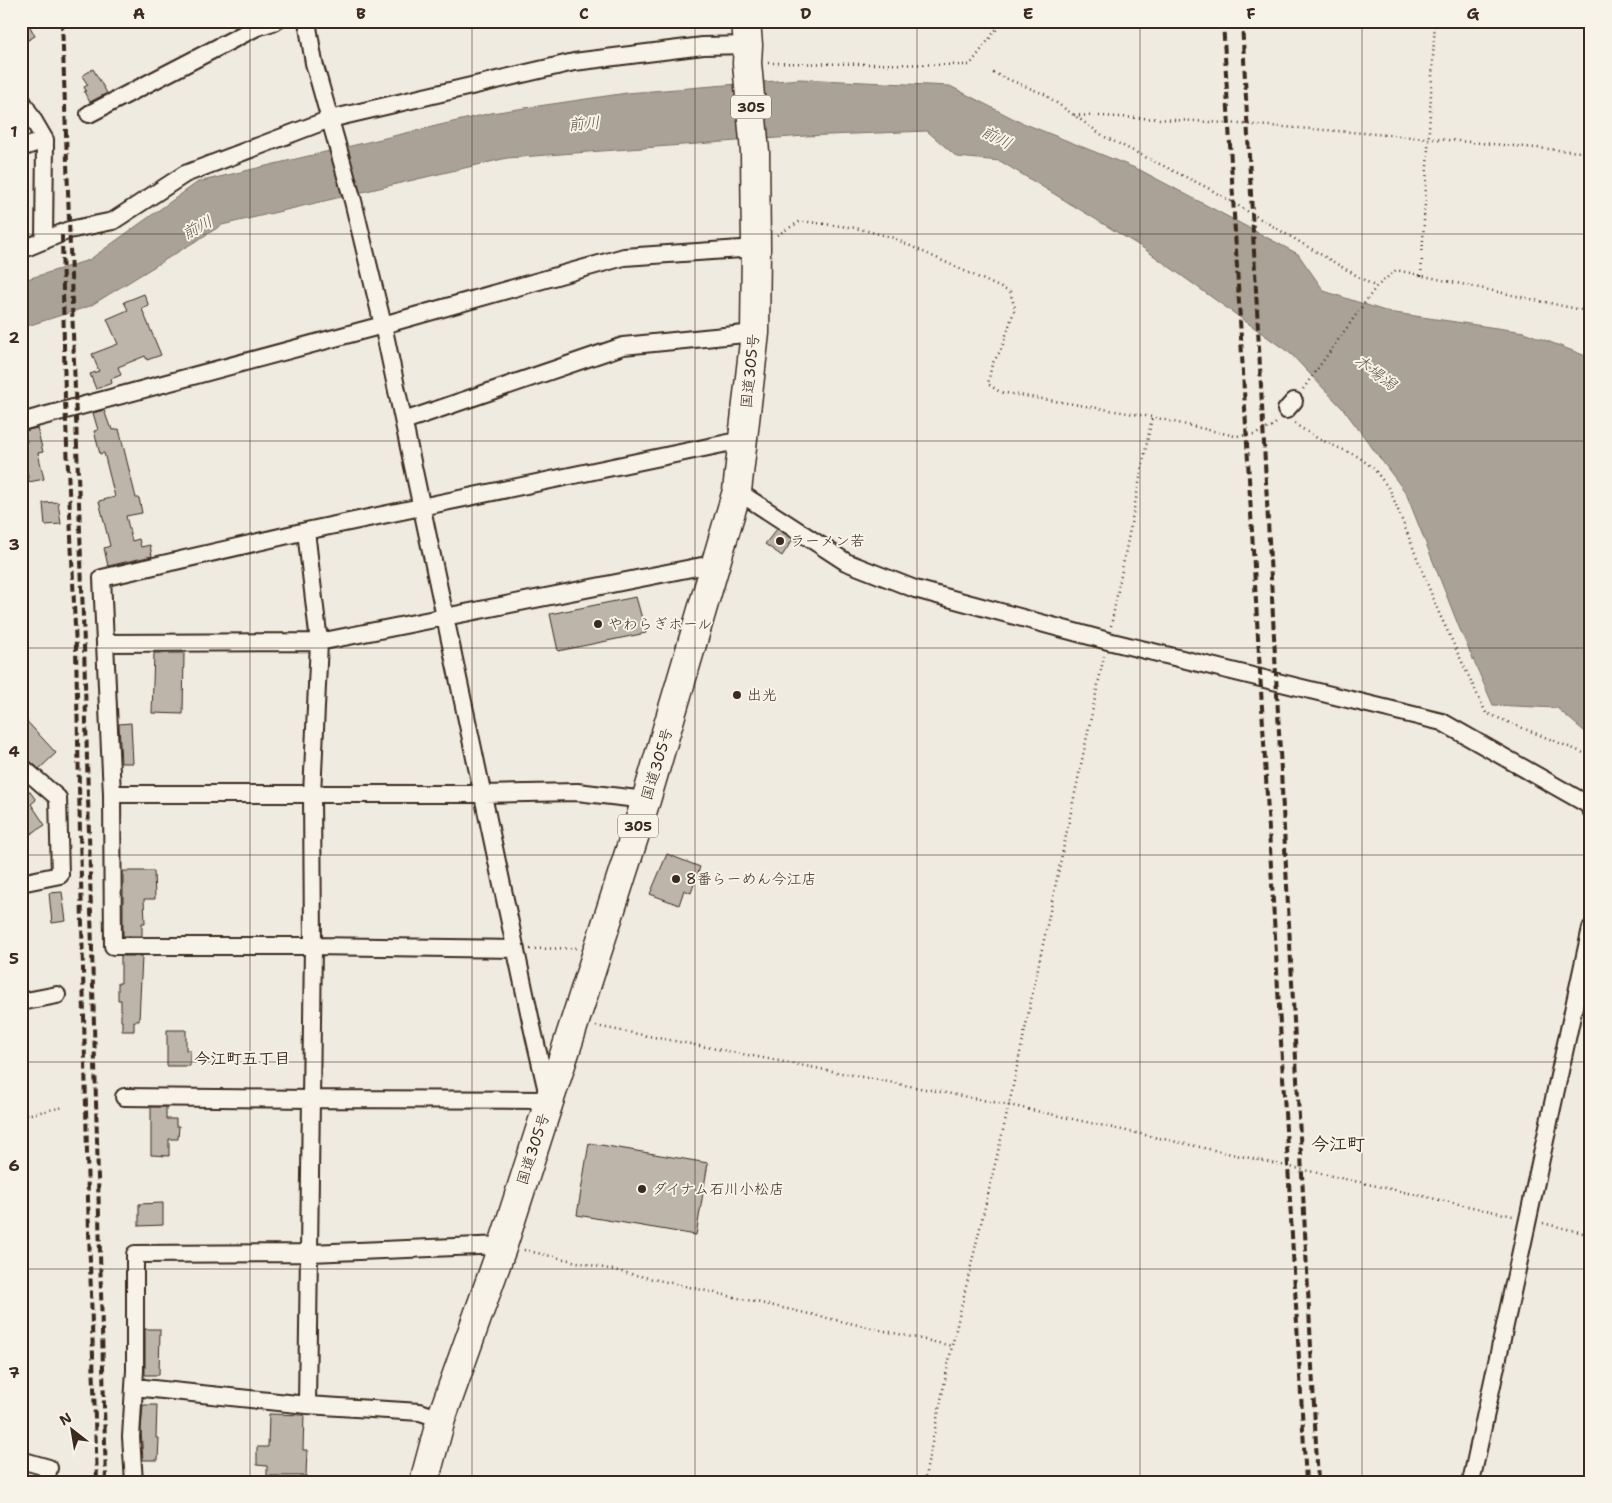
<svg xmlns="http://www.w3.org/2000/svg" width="1612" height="1503" viewBox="0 0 1612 1503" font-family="'Shantell Sans','Klee One',sans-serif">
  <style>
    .water { fill: #aaa296; stroke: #7e7266 }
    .building { fill: #bdb5aa; stroke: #3b2a1e }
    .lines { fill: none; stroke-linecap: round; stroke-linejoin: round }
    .minor-casing { stroke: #3b2a1e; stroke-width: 20 }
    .trunk-casing { stroke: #3b2a1e; stroke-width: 31 }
    .path { stroke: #3b2a1e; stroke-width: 2.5; stroke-dasharray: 1 4; stroke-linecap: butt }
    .minor { stroke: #f7f3e8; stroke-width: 16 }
    .trunk { stroke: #f7f3e8; stroke-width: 28 }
    .rail { stroke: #3b2a1e; stroke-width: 4; stroke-dasharray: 8 4; stroke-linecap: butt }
    .grid { fill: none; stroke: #3b2a1e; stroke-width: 1; stroke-opacity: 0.55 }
    .poi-dot { fill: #3b2a1e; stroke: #f7f3e8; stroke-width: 2 }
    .labels { text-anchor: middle; stroke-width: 4; stroke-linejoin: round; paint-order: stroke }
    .shield { fill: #f7f3e8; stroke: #73665b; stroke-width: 1 }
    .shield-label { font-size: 14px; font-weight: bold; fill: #3b2a1e }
    .street-label { font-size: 15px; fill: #3b2a1e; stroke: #f7f3e8 }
    .poi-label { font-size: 15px; fill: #3b2a1e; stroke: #f7f3e8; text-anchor: start }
    .water-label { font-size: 16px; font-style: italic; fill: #625448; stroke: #f7f3e8 }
    .neighbourhood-label { font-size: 16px; font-weight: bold; fill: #3b2a1e; stroke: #f7f3e8 }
    .quarter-label { font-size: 18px; font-weight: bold; fill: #3b2a1e; stroke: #f7f3e8 }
    .neatline { fill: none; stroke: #3b2a1e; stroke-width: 2 }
    .grid-label { font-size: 16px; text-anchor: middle; font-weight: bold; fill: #3b2a1e }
  </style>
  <rect width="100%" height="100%" fill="#efebe0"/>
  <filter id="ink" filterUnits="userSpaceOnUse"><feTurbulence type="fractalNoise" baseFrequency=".02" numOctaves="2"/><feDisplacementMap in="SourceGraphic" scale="10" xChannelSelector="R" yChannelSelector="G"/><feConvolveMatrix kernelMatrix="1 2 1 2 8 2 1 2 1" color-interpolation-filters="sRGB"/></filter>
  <g filter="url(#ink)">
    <!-- water -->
    <path class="water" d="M 800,79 L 950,86 L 1018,121 L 1140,170 L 1298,254 L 1324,291 L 1388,312 L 1524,332 L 1591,358 L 1591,737 L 1557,708 L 1493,705 L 1459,627 L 1406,493 L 1344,410 L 1291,354 L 1143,248 L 1000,161 L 957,157 L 927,131 L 805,136 L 507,158 L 222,225 L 90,306 L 21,328 L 21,281 L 89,260 L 198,182 L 491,113 L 627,93 Z"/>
    <!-- building -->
    <path class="building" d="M 21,21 L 27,21 L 35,36 L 21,44 Z
      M 93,69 L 107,93 L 90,102 L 84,92 L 86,91 L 84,87 L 88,85 L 82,76 Z
      M 144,294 L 149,306 L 142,309 L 161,355 L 147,360 L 145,356 L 118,367 L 121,375 L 111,379 L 112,383 L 96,389 L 90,374 L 99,371 L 92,354 L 118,344 L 107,319 L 128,310 L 124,302 Z
      M 104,410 L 110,427 L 112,427 L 113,430 L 119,429 L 136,498 L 139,498 L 142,513 L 126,516 L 132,541 L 139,539 L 141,547 L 150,545 L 152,556 L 108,566 L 104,548 L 110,546 L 99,501 L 115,497 L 104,453 L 100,454 L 94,431 L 98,430 L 93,413 Z
      M 37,428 L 43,452 L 38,453 L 44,479 L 29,482 L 21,444 L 27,442 L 24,431 Z
      M 58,502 L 61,524 L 45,525 L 43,503 Z
      M 777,529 L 793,539 L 782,556 L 765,544 Z
      M 636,597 L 646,633 L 558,651 L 550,614 Z
      M 154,653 L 184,653 L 183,714 L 152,713 Z
      M 21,715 L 56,753 L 39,769 L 21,753 L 21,751 L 29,744 L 21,737 Z
      M 131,723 L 133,763 L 121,763 L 119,724 Z
      M 21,780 L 36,800 L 31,804 L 45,825 L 21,840 Z
      M 667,854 L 700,867 L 691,893 L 684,890 L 679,905 L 650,894 Z
      M 123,871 L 154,871 L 155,899 L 144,899 L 145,923 L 142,923 L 142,936 L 123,936 Z
      M 62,892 L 66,921 L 52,923 L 49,893 Z
      M 121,956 L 142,956 L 139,1021 L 134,1021 L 134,1031 L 122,1031 L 122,1021 L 121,1021 L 121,1000 L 118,1000 L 118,983 L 121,983 Z
      M 167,1030 L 186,1030 L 186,1050 L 190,1050 L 190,1066 L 167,1066 Z
      M 151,1107 L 166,1107 L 166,1119 L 176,1119 L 176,1126 L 179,1126 L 178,1139 L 169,1139 L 169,1156 L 151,1155 Z
      M 589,1143 L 708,1163 L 696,1235 L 577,1215 Z
      M 163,1203 L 163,1225 L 139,1226 L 139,1204 Z
      M 145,1329 L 160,1329 L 159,1375 L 145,1375 Z
      M 143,1405 L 157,1405 L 156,1438 L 159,1438 L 158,1460 L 143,1460 L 141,1430 Z
      M 269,1414 L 304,1415 L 303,1450 L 307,1450 L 306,1476 L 267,1476 L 267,1466 L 257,1465 L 257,1447 L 268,1447 Z"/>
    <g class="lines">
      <defs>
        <path id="minor" d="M 21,99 L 45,140 L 44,241
          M 89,114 L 257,27 L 276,21
          M 21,148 L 45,140
          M 21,250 L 69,230 L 113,221 L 185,174 L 330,119 L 574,62 L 703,46 L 748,45
          M 1286,410 L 1294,401
          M 404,421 L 623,346 L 755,333
          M 21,422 L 383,325 L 624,257 L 756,248
          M 737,491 L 846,562 L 915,589 L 1108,641 L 1442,722 L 1587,804 L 1591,810
          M 306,531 L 102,578 L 112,794 L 113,946 L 313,946 L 516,949
          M 105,643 L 319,642 L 717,563
          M 21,766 L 58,798 L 60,875 L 21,883
          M 112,794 L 483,794 L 577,792 L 646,800
          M 21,1002 L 57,995
          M 124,1097 L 311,1099 L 549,1100 L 533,1031 L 383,325 L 353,201 L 314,63 L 307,21
          M 134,1387 L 307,1405 L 420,1412 L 441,1419
          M 307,1405 L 313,946 L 312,794 L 319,642 L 306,531 L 742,440
          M 21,1460 L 49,1468 L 45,1482
          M 134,1482 L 131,1437 L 135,1370 L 135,1254 L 310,1253 L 503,1245
          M 1471,1482 L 1591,928"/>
        <path id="trunk" d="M 424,1482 L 441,1419 L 503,1245 L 646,800 L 737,491 L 755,333 L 756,248 L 755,152 L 747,63 L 748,45 L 746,21"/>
      </defs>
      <!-- minor casing -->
      <use href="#minor" class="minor-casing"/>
      <!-- trunk casing -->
      <use href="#trunk" class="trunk-casing"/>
      <!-- path -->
      <path class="path" d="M 768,63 L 970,65 L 998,27 L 997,21
        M 993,73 L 1044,94 L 1105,137 L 1208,188 L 1376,287
        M 1074,115 C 1247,122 1419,137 1591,153
        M 777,235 L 801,221 L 856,228 L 891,237 L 1010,292 L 1015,308 L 1001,350 L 992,364 L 988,384 L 1000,392 L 1152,417 L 1235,436 L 1254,435 L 1274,425 L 1278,421
        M 1421,276 L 1435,21
        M 1303,389 L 1376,287 L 1396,270 L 1591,312
        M 1295,423 L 1298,426 L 1317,438 L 1359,457 L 1374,469 L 1390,490 L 1439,613 L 1486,713 L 1591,756
        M 1111,626 L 1152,417
        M 530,949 L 577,948
        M 596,1026 L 1009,1105 L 1513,1216
        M 21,1116 L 64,1107
        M 1543,1223 L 1591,1235
        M 524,1250 L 952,1346
        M 448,1477 L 469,1482
        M 924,1482 L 952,1346 L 1009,1105 L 1104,656"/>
      <!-- minor -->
      <use href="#minor" class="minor"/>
      <!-- trunk -->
      <use href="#trunk" class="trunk"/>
      <!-- rail -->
      <path class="rail" d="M 62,21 L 84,645 L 106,1482
        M 1223,21 L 1306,1482
        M 1242,21 L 1318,1482
        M 62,235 L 65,400 L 76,649 L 88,1199 L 97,1482"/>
    </g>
  </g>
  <!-- grid -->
  <path class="grid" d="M 250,21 L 250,1482M 472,21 L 472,1482M 695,21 L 695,1482M 917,21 L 917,1482M 1140,21 L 1140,1482M 1362,21 L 1362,1482M 21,234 L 1591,234M 21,441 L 1591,441M 21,648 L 1591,648M 21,855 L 1591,855M 21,1062 L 1591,1062M 21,1269 L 1591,1269"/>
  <!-- markers -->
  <g class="poi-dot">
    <circle cx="780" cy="541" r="5"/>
    <circle cx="598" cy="624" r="5"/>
    <circle cx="737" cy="695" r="5"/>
    <circle cx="676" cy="879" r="5"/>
    <circle cx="642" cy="1189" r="5"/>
  </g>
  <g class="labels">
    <!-- shield labels -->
    <g class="shield">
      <rect x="731" y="95.5" width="40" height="23" rx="4"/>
      <rect x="618" y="814.5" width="40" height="23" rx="4"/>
    </g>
    <g class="shield-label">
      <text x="751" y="112">305</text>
      <text x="638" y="831">305</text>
    </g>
    <!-- street labels -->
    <g class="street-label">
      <text transform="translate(750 371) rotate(-84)" y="5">国道305号</text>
      <text transform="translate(657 764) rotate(-73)" y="5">国道305号</text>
      <text transform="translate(533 1149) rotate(-72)" y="5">国道305号</text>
    </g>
    <!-- poi labels -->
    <g class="poi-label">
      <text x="790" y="546">ラーメン若</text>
      <text x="608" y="629">やわらぎホール</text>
      <text x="747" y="700">出光</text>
      <text x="686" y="884">8番らーめん今江店</text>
      <text x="652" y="1194">ダイナム石川小松店</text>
    </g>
    <!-- water labels -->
    <g class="water-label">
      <text transform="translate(584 123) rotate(-5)" y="6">前川</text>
      <text transform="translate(997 137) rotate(27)" y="6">前川</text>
      <text transform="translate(197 227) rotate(-28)" y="6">前川</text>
      <text transform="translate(1376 372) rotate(37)" y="6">木場潟</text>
    </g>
    <!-- neighbourhood labels -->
    <g class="neighbourhood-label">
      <text x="242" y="1064">今江町五丁目</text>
    </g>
    <!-- quarter labels -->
    <g class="quarter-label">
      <text x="1338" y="1150">今江町</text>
    </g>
  </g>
  <!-- margin -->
  <rect width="1612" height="1503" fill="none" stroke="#f7f3e8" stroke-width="55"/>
  <!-- north arrow -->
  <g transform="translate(72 1430) rotate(329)" stroke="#f7f3e8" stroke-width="4" paint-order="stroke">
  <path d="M0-4L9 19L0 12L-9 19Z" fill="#3b2a1e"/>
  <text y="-8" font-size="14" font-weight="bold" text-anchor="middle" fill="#3b2a1e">N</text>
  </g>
  <rect x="28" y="28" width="1556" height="1448" class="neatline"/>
  <g class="grid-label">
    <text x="139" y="19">A</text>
    <text x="361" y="19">B</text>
    <text x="584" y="19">C</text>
    <text x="806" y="19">D</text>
    <text x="1028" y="19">E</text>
    <text x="1251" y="19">F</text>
    <text x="1473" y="19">G</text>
    <text x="14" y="137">1</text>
    <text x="14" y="343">2</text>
    <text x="14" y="550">3</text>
    <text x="14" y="757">4</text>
    <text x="14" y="964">5</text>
    <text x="14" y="1171">6</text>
    <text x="14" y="1378">7</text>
  </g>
</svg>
